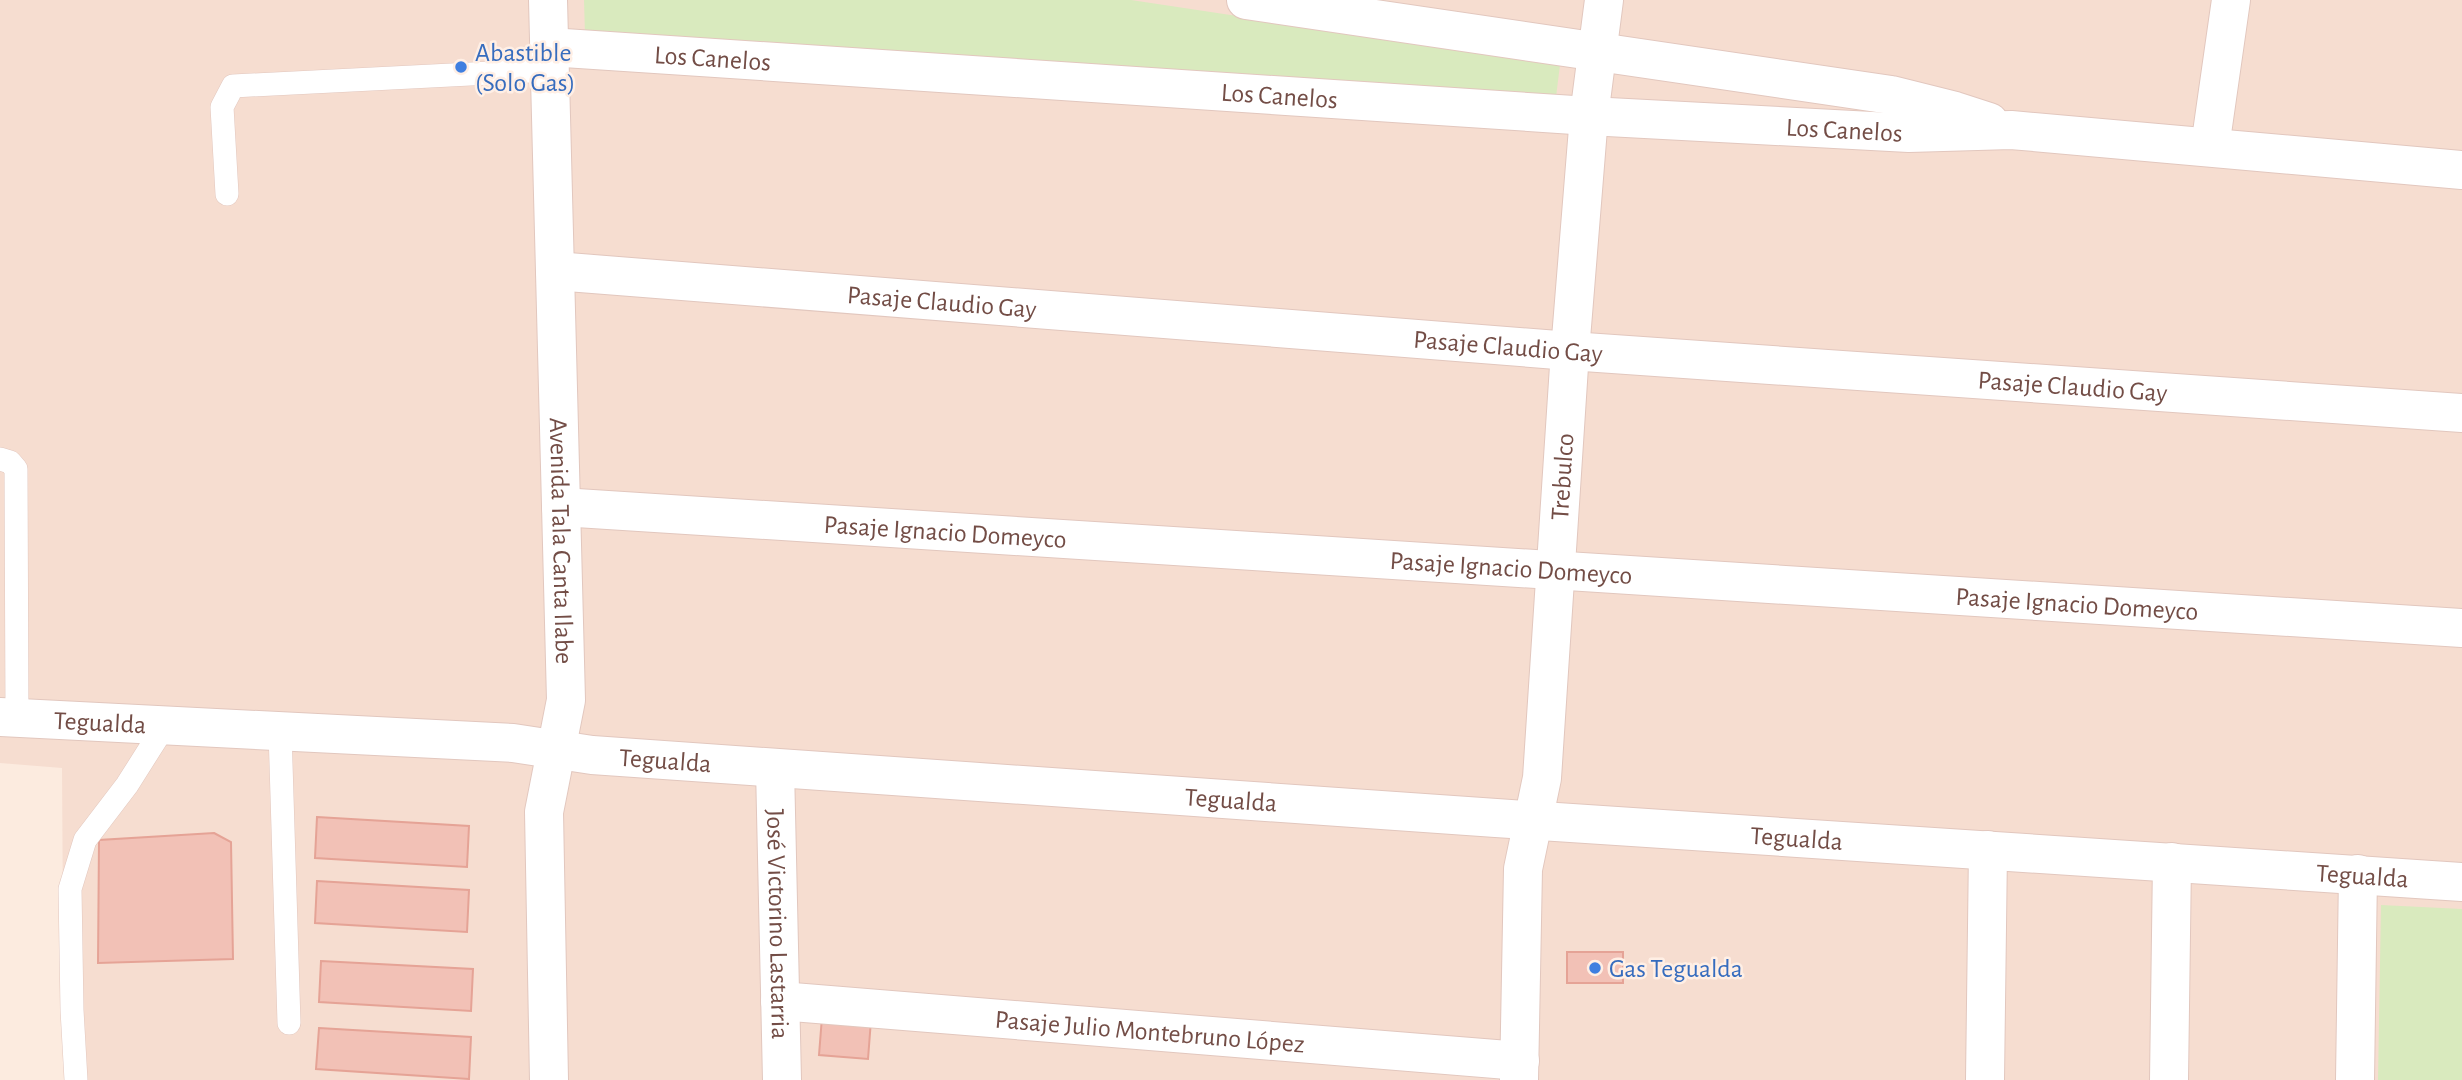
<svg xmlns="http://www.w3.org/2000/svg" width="2462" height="1080" viewBox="0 0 2462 1080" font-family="'Alegreya Sans',sans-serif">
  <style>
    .residential { fill: #f6ddd0 }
    .green { fill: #d9eabe }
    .building { fill: #f2c1b6; stroke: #e5a396; stroke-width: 2 }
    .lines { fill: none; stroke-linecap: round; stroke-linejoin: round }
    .service-casing { stroke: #e2c7be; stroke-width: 24 }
    .minor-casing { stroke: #e2c7be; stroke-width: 40 }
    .tertiary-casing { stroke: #e2c7be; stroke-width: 40 }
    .service { stroke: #fff; stroke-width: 23 }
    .minor { stroke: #fff; stroke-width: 38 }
    .tertiary { stroke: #fff; stroke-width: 38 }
    .shop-dot { fill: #3f7fe0; stroke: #ffefe5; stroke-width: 2.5 }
    .labels { text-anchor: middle; stroke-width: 5; stroke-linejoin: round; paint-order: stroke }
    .shop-label { font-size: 26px; fill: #366cbe; stroke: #ffefe5; text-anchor: start }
    .street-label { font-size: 26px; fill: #734d46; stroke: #ffefe5 }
  </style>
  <rect width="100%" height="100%" fill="#fcebdf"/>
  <!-- residential -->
  <path class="residential" d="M 0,0 L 2462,0 L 2462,1080 L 64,1080 L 62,768 L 0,763 Z"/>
  <!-- green -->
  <path class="green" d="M 584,0 L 1131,0 L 1560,65 L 1556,97 L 585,35 Z
    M 2381,905 L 2462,909 L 2462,1080 L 2378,1080 Z"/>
  <!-- building -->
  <path class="building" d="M 317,817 L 469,826 L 467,867 L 315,858 Z
    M 214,833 L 231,842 L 233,959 L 98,963 L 99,840 Z
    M 317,881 L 469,890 L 467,932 L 315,923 Z
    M 1567,952 L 1623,952 L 1623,983 L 1567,983 Z
    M 321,961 L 473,969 L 471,1011 L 319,1002 Z
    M 822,1017 L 871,1020 L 868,1059 L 819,1055 Z
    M 319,1028 L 471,1037 L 469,1079 L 316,1069 Z"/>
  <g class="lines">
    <defs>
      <path id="service" d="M 227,194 L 222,107 L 233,86 L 550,70
        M 0,459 L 10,462 L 16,469 L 17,718
        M 280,731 L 289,1023
        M 76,1080 L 72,1010 L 70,889 L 85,840 L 127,785 L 165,725"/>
      <g id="minor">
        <path d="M 1246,0 L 1891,95 L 1955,111 L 1989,122"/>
        <path id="s1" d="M 549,47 L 1589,116 L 1909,133 L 2011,130 L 2462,170"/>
        <path d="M 2210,147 L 2231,0"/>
        <path id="s2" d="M 555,271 L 1570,351 L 2462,413"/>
        <path id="s3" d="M 561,507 L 2462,628"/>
        <path id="s4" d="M 0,717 L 513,743 L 592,755 L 1496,818 L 2462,882"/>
        <path id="s5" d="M 775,768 L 782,1080"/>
        <path id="s6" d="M 780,1001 L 1520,1061"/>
        <path id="s7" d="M 1519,1080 L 1523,869 L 1542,778 L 1570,351 L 1589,116 L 1604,0"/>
        <path d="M 1985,1080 L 1988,850"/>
        <path d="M 2169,1080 L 2172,862"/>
        <path d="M 2355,1080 L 2358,874"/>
      </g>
      <g id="tertiary">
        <path id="s8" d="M 548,0 L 566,700 L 544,812 L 549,1080"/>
      </g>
    </defs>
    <!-- service casing -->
    <use href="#service" class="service-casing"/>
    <!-- minor casing -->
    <use href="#minor" class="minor-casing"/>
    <!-- tertiary casing -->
    <use href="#tertiary" class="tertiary-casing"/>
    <!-- service -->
    <use href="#service" class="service"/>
    <!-- minor -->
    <use href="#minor" class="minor"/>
    <!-- tertiary -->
    <use href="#tertiary" class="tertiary"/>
  </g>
  <!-- markers -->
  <g class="shop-dot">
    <circle cx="461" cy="67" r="7"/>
    <circle cx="1595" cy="968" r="7"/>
  </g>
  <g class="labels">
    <!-- shop labels -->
    <g class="shop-label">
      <text x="475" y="61">Abastible<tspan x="475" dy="30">(Solo Gas)</tspan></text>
      <text x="1609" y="977">Gas Tegualda</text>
    </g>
    <!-- street labels -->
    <g class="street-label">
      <text dy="9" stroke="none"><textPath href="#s1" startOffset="164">Los Canelos</textPath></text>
      <text dy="9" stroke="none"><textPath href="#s1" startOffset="732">Los Canelos</textPath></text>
      <text dy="9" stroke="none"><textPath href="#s1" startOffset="1298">Los Canelos</textPath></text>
      <text dy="9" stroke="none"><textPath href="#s2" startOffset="388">Pasaje Claudio Gay</textPath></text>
      <text dy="9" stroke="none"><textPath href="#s2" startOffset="956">Pasaje Claudio Gay</textPath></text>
      <text dy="9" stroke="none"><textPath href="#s2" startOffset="1522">Pasaje Claudio Gay</textPath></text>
      <text dy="9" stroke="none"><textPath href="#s7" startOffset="606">Trebulco</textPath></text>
      <text dy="9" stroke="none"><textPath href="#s3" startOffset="385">Pasaje Ignacio Domeyco</textPath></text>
      <text dy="9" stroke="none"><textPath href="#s8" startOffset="541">Avenida Tala Canta Ilabe</textPath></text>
      <text dy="9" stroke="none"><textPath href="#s3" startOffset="952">Pasaje Ignacio Domeyco</textPath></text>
      <text dy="9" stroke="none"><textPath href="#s3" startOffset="1519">Pasaje Ignacio Domeyco</textPath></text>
      <text dy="9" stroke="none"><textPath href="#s4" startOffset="100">Tegualda</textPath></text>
      <text dy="9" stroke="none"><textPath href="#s4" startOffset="667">Tegualda</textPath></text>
      <text dy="9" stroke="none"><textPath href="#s4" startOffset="1234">Tegualda</textPath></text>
      <text dy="9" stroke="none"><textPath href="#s4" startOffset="1801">Tegualda</textPath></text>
      <text dy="9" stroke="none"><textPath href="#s4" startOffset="2368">Tegualda</textPath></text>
      <text dy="9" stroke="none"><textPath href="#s5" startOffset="156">José Victorino Lastarria</textPath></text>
      <text dy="9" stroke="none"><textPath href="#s6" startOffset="371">Pasaje Julio Montebruno López</textPath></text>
    </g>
  </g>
</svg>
